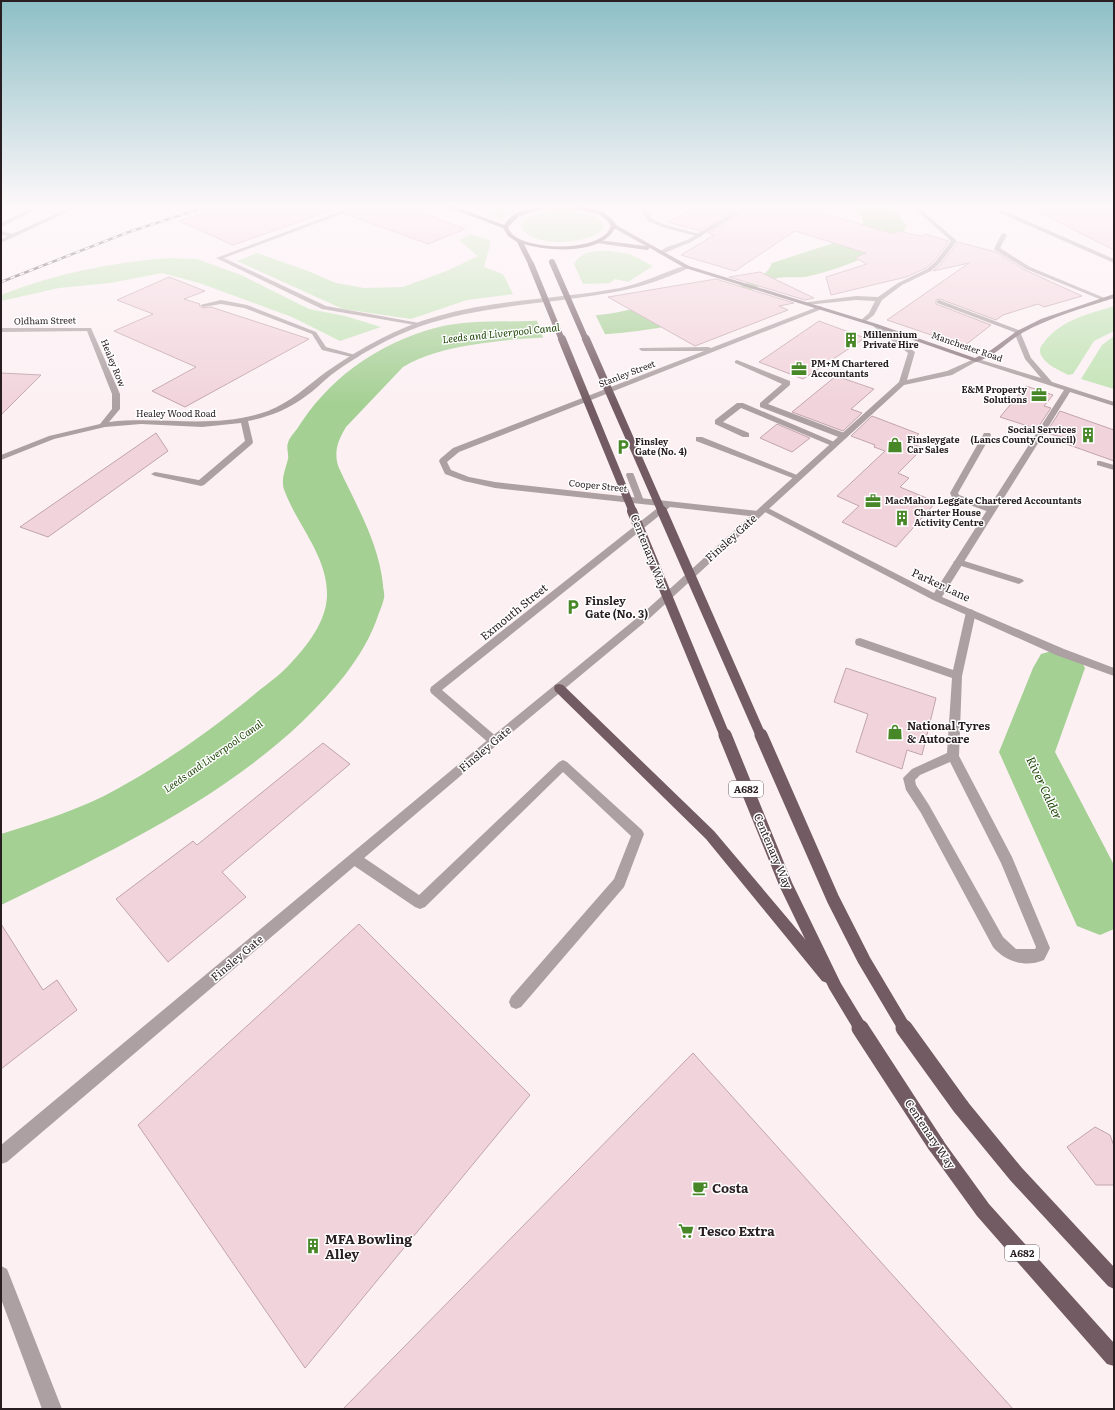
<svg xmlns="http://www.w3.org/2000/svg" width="1115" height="1410" viewBox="0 0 1115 1410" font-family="Literata,serif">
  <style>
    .green { fill: #c1e3b4 }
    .water { fill: #a4d093 }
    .pier { fill: #fcf0f3 }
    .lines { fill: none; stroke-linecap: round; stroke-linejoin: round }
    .river { fill: #a4d093; fill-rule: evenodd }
    .building { fill: #f1d3db; stroke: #c1a4ac }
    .service { fill: #ada0a3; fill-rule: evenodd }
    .minor { fill: #ada0a3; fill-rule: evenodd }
    .tertiary { fill: #ada0a3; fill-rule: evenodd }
    .secondary { fill: #8a777d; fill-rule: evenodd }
    .primary { fill: #725b62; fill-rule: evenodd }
    .rail-casing { stroke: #493e42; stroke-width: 2.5 }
    .rail { stroke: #fff; stroke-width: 1.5; stroke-dasharray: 5; stroke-linecap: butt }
    .primary-bridge-far4 { stroke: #725b62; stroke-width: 6 }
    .primary-bridge-far3 { stroke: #725b62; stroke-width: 8 }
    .primary-bridge-far2 { stroke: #725b62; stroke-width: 10 }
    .primary-bridge-far1 { stroke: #725b62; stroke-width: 13 }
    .primary-bridge { stroke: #725b62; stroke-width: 17 }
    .labels { text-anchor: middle; stroke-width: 3; stroke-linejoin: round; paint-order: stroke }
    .far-street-label { font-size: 9px; fill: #281d21; stroke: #fff }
    .far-poi-label { font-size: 9px; font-weight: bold; fill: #281d21; stroke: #fff; text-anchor: start }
    .far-water-label { font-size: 10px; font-style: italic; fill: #204809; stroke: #fff }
    .shield { fill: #fff; stroke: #686164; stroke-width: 1 }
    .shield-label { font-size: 10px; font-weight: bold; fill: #281d21 }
    .street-label { font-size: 11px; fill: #281d21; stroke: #fff }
    .poi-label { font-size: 11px; font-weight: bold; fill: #281d21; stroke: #fff; text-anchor: start }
    .water-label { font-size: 12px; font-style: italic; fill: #204809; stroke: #fff }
    .near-poi-label { font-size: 13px; font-weight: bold; fill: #281d21; stroke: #fff; text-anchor: start }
  </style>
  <rect width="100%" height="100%" fill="#fcf0f3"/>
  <!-- green -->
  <path class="green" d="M 483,208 L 517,210 L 508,215 L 501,220 L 479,210 Z
    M 564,210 C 578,211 600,212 604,227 C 592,246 527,249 521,225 C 529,211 549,211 564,210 Z
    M 471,234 L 491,241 L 484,267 L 503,274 L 513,294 L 467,300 L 411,319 L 343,309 L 237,261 L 257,253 L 308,271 L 336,283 L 364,288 L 403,287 L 449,270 L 478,256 L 459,240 Z
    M 608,251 L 630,254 L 653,266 L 628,282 L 615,279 L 610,283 L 583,284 L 574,264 C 581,251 594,251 608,251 Z
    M 169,258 L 197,259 L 241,275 L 309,309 L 345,316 L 381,327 L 340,341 L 292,317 L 199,283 L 162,273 L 110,283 L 59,288 L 1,301 L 1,295 C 54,274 112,262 169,258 Z
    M 1114,306 L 1114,331 L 1094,341 L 1073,374 L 1068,375 C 1059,370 1046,365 1041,355 C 1038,349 1042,345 1045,341 C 1063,319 1089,314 1114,306 Z
    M 1114,336 L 1114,389 L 1081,379 L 1102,345 Z"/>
  <!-- water -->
  <path class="water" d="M 856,207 L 892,207 L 907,226 C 895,250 830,273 804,277 C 794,278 783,276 774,279 C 763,282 752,290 742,295 C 715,309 687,323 658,328 C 596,339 533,334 471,345 C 448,349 424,354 403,367 L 346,427 C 338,440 333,453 339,468 C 356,505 379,543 383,585 C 383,589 385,594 384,598 C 383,603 381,608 379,613 C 371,637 360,655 345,675 C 258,784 124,845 1,905 L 1,834 C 39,822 82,809 117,789 C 166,762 213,729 256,693 C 267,684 280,675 290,664 C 307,646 326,622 327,596 C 328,557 298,526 285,492 C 280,481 285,471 288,459 C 289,454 286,448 288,443 C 289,438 294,433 297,429 C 312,405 331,384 354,367 C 377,350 407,335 435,328 C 466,320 499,322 531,321 C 553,320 576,318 598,315 C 621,313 642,306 665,302 C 690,297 763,290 772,263 L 849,238 L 858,231 L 863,223 L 861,215 Z"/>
  <!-- pier -->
  <path class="pier" d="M 595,314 L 606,336 L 544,340 L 536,318 Z"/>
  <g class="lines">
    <!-- river -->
    <path class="river" d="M 1059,649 L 1077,654 L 1085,668 L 1055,752 L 1114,865 L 1114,929 L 1100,935 L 1077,926 L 999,752 L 1033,668 L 1041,654 Z"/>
  </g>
  <!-- building -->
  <path class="building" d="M 221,207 L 329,207 L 330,211 L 233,245 L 179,221 Z
    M 361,207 L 407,207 L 465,229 L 428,244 L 346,214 Z
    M 697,207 L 740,207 L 700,231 L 668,222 Z
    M 750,207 L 831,207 L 822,213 L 894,234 L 898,231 L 921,236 L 925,234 L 949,241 L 935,260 L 926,268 L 906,277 L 831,295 L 826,277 L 867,264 L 855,258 L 866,253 L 795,231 L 735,271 L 681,255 L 714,235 L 708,233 Z
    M 1029,207 L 1114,207 L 1114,250 Z
    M 958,242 L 996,252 L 1025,270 L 1082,296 L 1044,307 L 1038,304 L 1003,315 L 996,320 L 940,299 L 936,300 L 936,304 L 991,325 L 964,346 L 887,320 L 969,263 L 933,271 L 941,264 Z
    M 760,272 L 814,298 L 805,300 L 729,277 Z
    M 169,277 L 205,291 L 184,299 L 200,304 L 199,305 L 202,308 L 211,307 L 309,339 L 185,407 L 152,391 L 196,367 L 114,331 L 153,314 L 117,300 Z
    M 716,279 L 794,303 L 779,306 L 788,310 L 695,346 L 608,297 Z
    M 819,321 L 865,338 L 803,379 L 759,362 Z
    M 1,373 L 41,375 L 1,415 Z
    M 836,376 L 874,389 L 851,409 L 862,413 L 843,431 L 792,412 Z
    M 1026,386 L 1053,395 L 1044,406 L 1051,408 L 1037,429 L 1000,417 Z
    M 1060,411 L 1114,430 L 1114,461 L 1058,441 L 1061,437 L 1046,433 Z
    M 872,416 L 919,434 L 910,443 L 923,448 L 898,473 L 909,478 L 900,487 L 936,502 L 896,547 L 842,522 L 859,506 L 837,496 L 885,451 L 874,447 L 875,445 L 851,436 Z
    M 777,424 L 810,438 L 792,452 L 760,438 Z
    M 156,433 L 168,451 L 48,537 L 20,527 Z
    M 846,668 L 936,698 L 922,755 L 907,750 L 902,769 L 856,752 L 868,714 L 834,702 Z
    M 323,743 L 350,764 L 222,872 L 246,897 L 168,962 L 116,899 L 193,841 L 197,845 Z
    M 1,924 L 43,990 L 57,980 L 77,1010 L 1,1069 Z
    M 359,924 L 530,1095 L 305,1368 L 138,1125 Z
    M 693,1053 L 1013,1409 L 343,1409 Z
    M 1095,1127 L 1110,1135 L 1114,1146 L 1114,1185 L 1096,1185 L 1067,1147 Z"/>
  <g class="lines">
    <!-- service -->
    <path class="service" d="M 34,207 L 41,207 L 1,227 L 1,223 Z
      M 352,207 L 360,207 L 224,258 L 326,306 L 419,323 L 422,325 L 421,326 L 322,309 L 216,258 Z
      M 436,207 L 454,207 L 459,209 L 456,211 Z
      M 639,207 L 644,207 L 652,219 L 666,225 L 703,235 L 700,237 L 662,227 L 648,221 Z
      M 913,207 L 918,207 L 957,241 L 940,263 L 931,271 L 902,285 L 882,300 L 874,315 L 865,322 L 860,321 L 869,313 L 875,301 L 856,300 L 806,305 L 806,303 L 808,302 L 856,296 L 878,297 L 898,283 L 927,269 L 936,261 L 951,241 Z
      M 1,231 L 17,235 L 14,237 L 1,235 Z
      M 1004,233 L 1007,235 L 1000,248 L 1030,267 L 1107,299 L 1102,300 L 1026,269 L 995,250 L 994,249 L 1001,235 Z
      M 221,300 L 247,305 L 316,332 L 326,347 L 359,356 L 356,358 L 322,350 L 312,334 L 244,308 L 221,304 L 203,307 L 200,305 Z
      M 737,360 L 790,381 L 790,385 L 768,404 L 847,434 L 847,438 L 841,438 L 760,407 L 760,403 L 782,384 L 735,363 L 735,361 Z
      M 737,403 L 743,403 L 839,444 L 835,446 L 832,446 L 741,408 L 723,422 L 749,433 L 749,437 L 743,437 L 715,424 L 715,420 Z
      M 984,433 L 990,433 L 991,435 L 958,493 L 959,495 L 995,508 L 996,510 L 992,513 L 953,499 L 950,493 Z
      M 696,437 L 702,437 L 802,477 L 801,479 L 795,479 L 696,441 Z
      M 1097,461 L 1100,461 L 1114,465 L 1114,470 L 1097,465 Z
      M 627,473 L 633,473 L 634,475 L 644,501 L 643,503 L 637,503 L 636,501 L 626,475 Z
      M 958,559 L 1022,579 L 1024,581 L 1019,584 L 955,564 L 953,562 Z
      M 971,609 L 976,612 L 962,676 L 959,756 L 1012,857 L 1050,948 L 1044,960 C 1025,968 1006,962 993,947 L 921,813 L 906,790 L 903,778 L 912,769 L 947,753 L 952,678 L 856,645 L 855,642 L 856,639 L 860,638 L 953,670 L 966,612 ZM 950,762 L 1001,863 L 1036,947 L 1035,949 L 1016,949 L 1003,937 L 929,805 L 916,785 L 915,780 L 920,775 Z
      M 563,760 L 567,762 L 642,830 L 644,834 L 624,887 L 521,1007 L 516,1009 L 511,1007 L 509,1002 L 511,997 L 614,879 L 631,836 L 563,772 L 425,907 L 420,909 L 415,907 L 350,863 L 349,859 L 350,855 L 355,853 L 360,855 L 419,895 L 559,762 Z
      M 1,1266 L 7,1269 L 62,1409 L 42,1409 L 1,1299 Z"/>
    <!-- minor -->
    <path class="minor" d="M 71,207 L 78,207 L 1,243 L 1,239 Z
      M 743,207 L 749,207 L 691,242 L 662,254 L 657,253 L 667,247 L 687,240 Z
      M 1000,209 L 1114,259 L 1114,263 L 998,212 L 997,211 Z
      M 687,265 L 689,266 L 689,268 C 667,278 644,286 620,291 C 554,304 486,304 421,326 C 390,337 358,355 331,375 C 322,382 315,390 306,396 C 289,409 269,417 248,421 L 253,442 L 252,444 L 204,485 L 201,486 L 155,476 L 151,474 L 155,472 L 199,480 L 245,441 L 241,423 L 202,427 L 141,424 L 105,427 L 54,439 L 1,460 L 1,455 L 49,436 L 100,424 L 112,409 L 112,394 L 87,331 L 1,332 L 1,328 L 91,328 L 120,394 L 120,409 L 109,422 C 163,416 216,430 268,411 C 291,402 307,386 326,372 C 360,348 398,327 438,316 C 498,299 560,299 620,288 C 644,283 664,272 687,265 Z
      M 939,300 L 1021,331 L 1022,332 L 1021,334 L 1031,358 L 1052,382 L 1114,402 L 1114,406 L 1070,392 L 942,597 L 1064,649 L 1114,668 L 1114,676 L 1056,655 L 933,600 L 759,509 L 763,506 L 766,507 L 934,593 L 1064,390 L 974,361 L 974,359 L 978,359 L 1041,378 L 1025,359 L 1014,332 L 937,303 L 937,301 Z
      M 820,306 L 822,307 L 822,309 L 459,452 L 447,462 L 451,470 L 469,477 L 495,482 L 758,511 L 762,514 L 758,517 L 670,507 L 442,690 L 498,738 L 500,741 L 498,744 L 494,746 L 490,744 L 431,693 L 430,690 L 431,687 L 660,506 L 495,488 L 464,481 L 445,474 L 439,461 L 440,459 L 453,448 L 704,351 L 642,351 L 639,349 L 640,348 L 708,347 L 711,348 Z"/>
    <!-- tertiary -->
    <path class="tertiary" d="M 873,324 L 877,324 L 915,352 L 907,380 L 947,371 L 974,359 L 979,360 L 952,375 L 904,385 L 651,617 L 498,744 L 7,1162 L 1,1164 L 1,1145 L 490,738 L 643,613 L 899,382 L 908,353 L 873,326 Z"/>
    <!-- secondary -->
    <path class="secondary" d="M 612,225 L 616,225 L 689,266 L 877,324 L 975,358 L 991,350 L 1017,331 L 1041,319 L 1114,294 L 1114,298 C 1083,308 1051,317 1022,333 C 1007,342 994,357 976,362 L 873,326 L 685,268 L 650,248 L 647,250 L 596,243 L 596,241 L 598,240 L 646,246 L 612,227 Z"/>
    <!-- primary -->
    <path class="primary" d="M 448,207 L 456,207 L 504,225 C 514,209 531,207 548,207 L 519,216 L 508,227 C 509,230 511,233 513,235 C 532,250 587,251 606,234 C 608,232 610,228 611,226 C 600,207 584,215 569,207 C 588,207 606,208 617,226 C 614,229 612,234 609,236 C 590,254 547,251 524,244 L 534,264 L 531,266 L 528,264 L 517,242 L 508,236 L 503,228 Z
      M 559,684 L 563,685 L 714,831 L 832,971 L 834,976 L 832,981 L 827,983 L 822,981 L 706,839 L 555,691 L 554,688 L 555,685 Z
      M 961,1099 L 967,1101 L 1022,1168 L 1114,1267 L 1114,1289 L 1108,1286 L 1010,1180 L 955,1113 L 953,1107 L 955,1101 Z
      M 936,1137 L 942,1139 L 989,1204 L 1114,1343 L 1114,1366 L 1107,1364 L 977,1216 L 930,1151 L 928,1145 L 930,1139 Z"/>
    <defs>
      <path id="rail" d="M 1,282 L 126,233 L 205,207"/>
    </defs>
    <!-- rail casing -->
    <use href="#rail" class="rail-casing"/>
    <!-- rail -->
    <use href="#rail" class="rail"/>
    <!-- primary-bridge-far4 -->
    <path class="primary-bridge-far4" d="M 552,262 L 586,340
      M 531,264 L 562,340"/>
    <!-- primary-bridge-far3 -->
    <path class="primary-bridge-far3" d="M 562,339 L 633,512
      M 586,339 L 662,512"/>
    <!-- primary-bridge-far2 -->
    <path class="primary-bridge-far2" d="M 632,511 L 725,736
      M 662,511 L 761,736"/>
    <!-- primary-bridge-far1 -->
    <path class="primary-bridge-far1" d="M 725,735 L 786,885 L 835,986 L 861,1029
      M 761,735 L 833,899 L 864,960 L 905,1029"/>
    <!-- primary-bridge -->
    <path class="primary-bridge" d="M 860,1028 L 936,1145
      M 904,1028 L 961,1107"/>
  </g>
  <!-- sky -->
  <linearGradient id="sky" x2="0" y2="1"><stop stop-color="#8dbfc6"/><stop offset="0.51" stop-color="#fef8fa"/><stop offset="1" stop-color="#fef8fa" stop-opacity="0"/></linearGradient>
  <rect width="1115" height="405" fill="url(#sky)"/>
  <!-- icons -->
  <defs>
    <symbol id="building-bare" viewBox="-9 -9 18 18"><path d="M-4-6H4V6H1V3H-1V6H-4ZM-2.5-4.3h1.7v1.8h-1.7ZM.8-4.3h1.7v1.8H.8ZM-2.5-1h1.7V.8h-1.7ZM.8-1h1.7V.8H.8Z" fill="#488728" stroke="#fff" stroke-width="2.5" paint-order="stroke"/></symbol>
    <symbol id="office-bare" viewBox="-9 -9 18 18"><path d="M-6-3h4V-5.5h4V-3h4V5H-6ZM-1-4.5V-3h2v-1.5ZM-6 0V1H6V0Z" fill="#488728" stroke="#fff" stroke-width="2.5" paint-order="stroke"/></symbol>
    <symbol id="shop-bare" viewBox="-9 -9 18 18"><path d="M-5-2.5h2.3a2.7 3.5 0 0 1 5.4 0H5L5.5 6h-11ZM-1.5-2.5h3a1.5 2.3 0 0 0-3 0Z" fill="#488728" stroke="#fff" stroke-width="2.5" paint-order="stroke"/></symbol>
    <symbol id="parking-bare" viewBox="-9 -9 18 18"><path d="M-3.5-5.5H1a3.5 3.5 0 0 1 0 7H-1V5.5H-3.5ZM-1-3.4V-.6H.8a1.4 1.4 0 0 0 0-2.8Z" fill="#488728" stroke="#fff" stroke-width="2.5" paint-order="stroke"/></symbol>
    <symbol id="cafe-bare" viewBox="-9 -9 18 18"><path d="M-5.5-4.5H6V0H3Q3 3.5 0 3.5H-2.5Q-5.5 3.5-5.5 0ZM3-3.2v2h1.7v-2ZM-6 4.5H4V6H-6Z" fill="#488728" stroke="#fff" stroke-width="2.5" paint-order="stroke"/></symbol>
    <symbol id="supermarket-bare" viewBox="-9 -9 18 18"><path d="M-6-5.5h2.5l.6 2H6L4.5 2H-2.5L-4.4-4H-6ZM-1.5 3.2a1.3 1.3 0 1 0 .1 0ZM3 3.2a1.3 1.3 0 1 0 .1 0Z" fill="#488728" stroke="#fff" stroke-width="2.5" paint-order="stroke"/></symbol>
  </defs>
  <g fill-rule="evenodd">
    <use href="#building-bare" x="840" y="329" width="22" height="22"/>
    <use href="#office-bare" x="788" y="358" width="22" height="22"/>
    <use href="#office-bare" x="1028" y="384" width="22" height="22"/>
    <use href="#building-bare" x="1077" y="424" width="22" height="22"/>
    <use href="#shop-bare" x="884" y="434" width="22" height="22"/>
    <use href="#parking-bare" x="612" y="436" width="22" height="22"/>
    <use href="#office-bare" x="862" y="490" width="22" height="22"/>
    <use href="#building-bare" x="891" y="507" width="22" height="22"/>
    <use href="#parking-bare" x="562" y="596" width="22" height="22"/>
    <use href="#shop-bare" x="884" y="721" width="22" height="22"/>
    <use href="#cafe-bare" x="689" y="1177" width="22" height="22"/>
    <use href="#supermarket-bare" x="675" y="1220" width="22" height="22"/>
    <use href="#building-bare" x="302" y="1235" width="22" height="22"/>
  </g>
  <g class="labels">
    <!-- far-street labels -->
    <g class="far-street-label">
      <text transform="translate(45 321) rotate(-1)" y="3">Oldham Street</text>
      <text transform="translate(967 347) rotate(19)" y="3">Manchester Road</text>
      <text transform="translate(113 363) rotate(68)" y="3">Healey Row</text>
      <text transform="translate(627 374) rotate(-21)" y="3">Stanley Street</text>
      <text x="176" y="417">Healey Wood Road</text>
      <text transform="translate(598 486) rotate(6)" y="3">Cooper Street</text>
    </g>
    <!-- far-poi labels -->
    <g class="far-poi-label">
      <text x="863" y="338">Millennium<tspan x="863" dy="10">Private Hire</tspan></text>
      <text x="811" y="367">PM+M Chartered<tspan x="811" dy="10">Accountants</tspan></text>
      <text x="1027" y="393" text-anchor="end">E&amp;M Property<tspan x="1027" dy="10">Solutions</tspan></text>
      <text x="1076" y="433" text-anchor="end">Social Services<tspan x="1076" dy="10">(Lancs County Council)</tspan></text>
      <text x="907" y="443">Finsleygate<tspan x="907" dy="10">Car Sales</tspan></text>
      <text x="635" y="445">Finsley<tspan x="635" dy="10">Gate (No. 4)</tspan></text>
      <text x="885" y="504">MacMahon Leggate Chartered Accountants</text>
      <text x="914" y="516">Charter House<tspan x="914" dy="10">Activity Centre</tspan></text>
    </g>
    <!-- far-water labels -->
    <g class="far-water-label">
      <text transform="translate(501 333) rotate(-6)" y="4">Leeds and Liverpool Canal</text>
      <text transform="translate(213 756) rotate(-35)" y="4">Leeds and Liverpool Canal</text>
    </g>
    <!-- shield labels -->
    <g class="shield">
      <rect x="729" y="781" width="34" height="16" rx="3"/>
      <rect x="1005" y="1245" width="34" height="16" rx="3"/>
    </g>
    <g class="shield-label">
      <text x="746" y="793">A682</text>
      <text x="1022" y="1257">A682</text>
    </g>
    <!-- street labels -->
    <g class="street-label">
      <text transform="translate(731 538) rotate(-42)" y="4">Finsley Gate</text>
      <text transform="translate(649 552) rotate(68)" y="4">Centenary Way</text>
      <text transform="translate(941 585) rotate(25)" y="4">Parker Lane</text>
      <text transform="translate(514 612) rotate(-39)" y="4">Exmouth Street</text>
      <text transform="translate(485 749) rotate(-40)" y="4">Finsley Gate</text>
      <text transform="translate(773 851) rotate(67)" y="4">Centenary Way</text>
      <text transform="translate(237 958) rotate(-40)" y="4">Finsley Gate</text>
      <text transform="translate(930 1134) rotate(56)" y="4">Centenary Way</text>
    </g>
    <!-- poi labels -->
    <g class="poi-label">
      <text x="585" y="605">Finsley<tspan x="585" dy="13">Gate (No. 3)</tspan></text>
      <text x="907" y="730">National Tyres<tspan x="907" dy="13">&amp; Autocare</tspan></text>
    </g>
    <!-- water labels -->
    <g class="water-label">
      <text transform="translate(1044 788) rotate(65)" y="4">River Calder</text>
    </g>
    <!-- near-poi labels -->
    <g class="near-poi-label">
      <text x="712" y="1193">Costa</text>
      <text x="698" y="1236">Tesco Extra</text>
      <text x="325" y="1244">MFA Bowling<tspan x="325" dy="15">Alley</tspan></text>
    </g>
  </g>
  <!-- border -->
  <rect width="1115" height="1410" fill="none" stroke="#281d21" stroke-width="4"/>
</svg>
